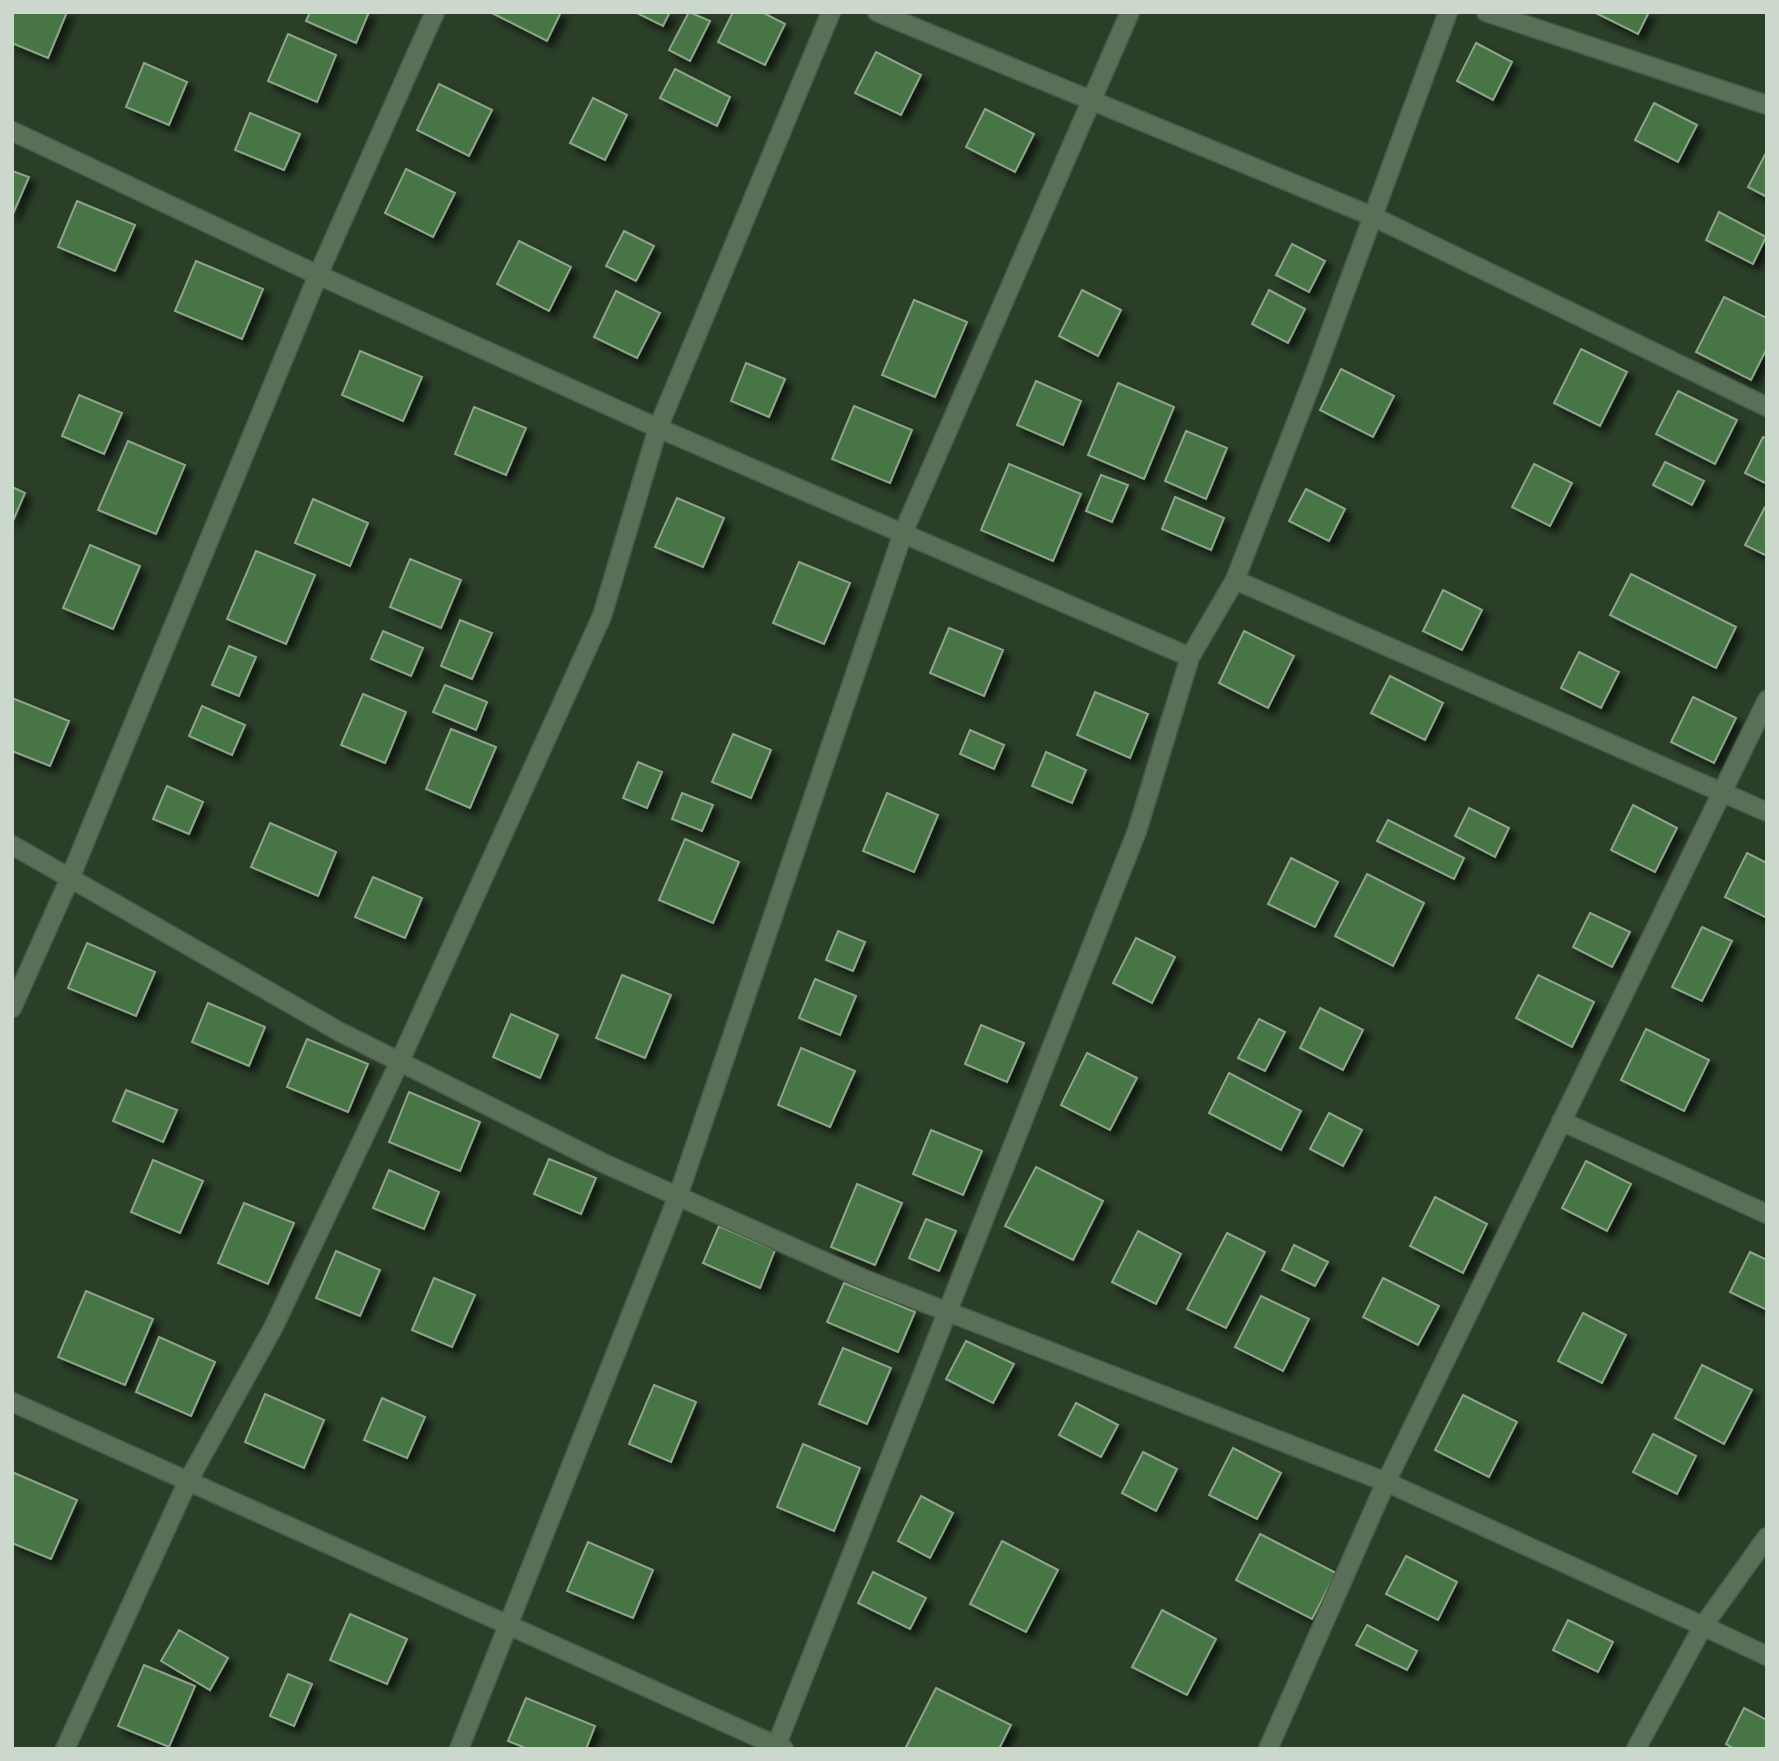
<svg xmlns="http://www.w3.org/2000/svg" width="1779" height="1761" viewBox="0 0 1779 1761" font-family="'Roboto Condensed',sans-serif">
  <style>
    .building { fill: #467444; stroke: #8ea58c; stroke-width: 2; filter: url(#shadow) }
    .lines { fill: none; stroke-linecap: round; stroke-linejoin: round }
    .minor-casing { stroke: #495a49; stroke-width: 21 }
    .minor { stroke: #596f58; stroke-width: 18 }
  </style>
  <defs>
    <filter id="shadow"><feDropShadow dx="6" dy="6" stdDeviation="3.5" flood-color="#0009"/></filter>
  </defs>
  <rect width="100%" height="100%" fill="#2a3e28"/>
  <!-- building -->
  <path class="building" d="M 12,12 L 67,12 L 48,58 L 12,43 Z
    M 310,12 L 369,12 L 356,43 L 306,21 Z
    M 490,12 L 561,12 L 547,41 Z
    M 635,12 L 670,12 L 663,26 Z
    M 689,12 L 710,21 L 690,61 L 669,50 Z
    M 733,12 L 762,12 L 785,24 L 765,65 L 718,42 Z
    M 1594,12 L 1649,12 L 1638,34 Z
    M 288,34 L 336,55 L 317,102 L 268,81 Z
    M 1476,43 L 1512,62 L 1493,100 L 1457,81 Z
    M 876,52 L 921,75 L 901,115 L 855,93 Z
    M 144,63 L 187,82 L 169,125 L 126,107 Z
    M 675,69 L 730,97 L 717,126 L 660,98 Z
    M 439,84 L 492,110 L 469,156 L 417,130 Z
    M 593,98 L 627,115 L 605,160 L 570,143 Z
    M 1654,103 L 1697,125 L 1678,162 L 1635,140 Z
    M 985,109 L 1034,134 L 1015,172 L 966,147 Z
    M 250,113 L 300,134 L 284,170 L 235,150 Z
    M 1767,151 L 1767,197 L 1748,187 Z
    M 406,169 L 455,193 L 433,237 L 385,213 Z
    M 12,171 L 29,177 L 12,216 Z
    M 77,201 L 135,225 L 115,271 L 58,247 Z
    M 1719,212 L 1766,237 L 1753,264 L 1706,240 Z
    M 624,231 L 654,246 L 636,281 L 606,266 Z
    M 519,241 L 571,267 L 549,311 L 497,284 Z
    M 1292,244 L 1325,261 L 1309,292 L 1276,275 Z
    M 196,261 L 263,289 L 242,339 L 175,311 Z
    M 1082,290 L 1121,310 L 1098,356 L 1059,336 Z
    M 1269,290 L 1305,309 L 1288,343 L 1252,324 Z
    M 616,291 L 660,313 L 637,358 L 594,337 Z
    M 1724,297 L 1767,318 L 1767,348 L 1751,380 L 1696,352 Z
    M 914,300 L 967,322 L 935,397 L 882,375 Z
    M 1581,349 L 1627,372 L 1600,426 L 1554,403 Z
    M 360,351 L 422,377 L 403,421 L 342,395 Z
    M 746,363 L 785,379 L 769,417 L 731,401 Z
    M 1341,369 L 1394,396 L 1373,437 L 1320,410 Z
    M 1036,381 L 1081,401 L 1063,445 L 1017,425 Z
    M 1118,383 L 1174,407 L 1144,479 L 1088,455 Z
    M 1678,391 L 1737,420 L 1715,464 L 1656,434 Z
    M 79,395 L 122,413 L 104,454 L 62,436 Z
    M 854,406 L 912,430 L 890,483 L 832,459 Z
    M 474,407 L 526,428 L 506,475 L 455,454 Z
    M 1186,431 L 1227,448 L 1206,499 L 1165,481 Z
    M 1763,437 L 1767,438 L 1767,484 L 1745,473 Z
    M 128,441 L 185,465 L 156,534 L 98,510 Z
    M 1665,462 L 1704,481 L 1692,505 L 1653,485 Z
    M 1009,464 L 1081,494 L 1053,561 L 981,530 Z
    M 1534,464 L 1572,483 L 1550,526 L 1512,507 Z
    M 1101,475 L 1128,485 L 1112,522 L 1086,511 Z
    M 12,487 L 25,493 L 12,523 Z
    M 1306,489 L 1345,509 L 1329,541 L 1289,521 Z
    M 1175,497 L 1224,518 L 1211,550 L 1162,529 Z
    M 677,498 L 724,518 L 703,567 L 655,547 Z
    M 313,499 L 368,523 L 350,566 L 295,543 Z
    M 1765,507 L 1767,508 L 1767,556 L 1745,545 Z
    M 90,545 L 140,566 L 113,629 L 63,608 Z
    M 256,551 L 315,575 L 286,644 L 227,619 Z
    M 410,559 L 461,580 L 441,628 L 390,607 Z
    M 799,562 L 850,583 L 824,644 L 773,623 Z
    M 1631,574 L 1736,627 L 1716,668 L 1610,615 Z
    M 1443,590 L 1482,610 L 1462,650 L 1423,631 Z
    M 460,620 L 492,633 L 472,679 L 441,666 Z
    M 949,628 L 1003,650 L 984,696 L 930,673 Z
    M 383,631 L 423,648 L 411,676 L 371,659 Z
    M 1244,631 L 1294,656 L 1268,708 L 1219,683 Z
    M 229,646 L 256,657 L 239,696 L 212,685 Z
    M 1579,652 L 1619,672 L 1601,708 L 1561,688 Z
    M 1390,676 L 1443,703 L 1425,740 L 1371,713 Z
    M 445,685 L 487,702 L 476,730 L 433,712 Z
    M 1095,692 L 1148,714 L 1130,758 L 1077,735 Z
    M 363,694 L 406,712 L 385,763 L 341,745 Z
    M 1693,697 L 1736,718 L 1714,763 L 1671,742 Z
    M 12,698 L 69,721 L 50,766 L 12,751 Z
    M 202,706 L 245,725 L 232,755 L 189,736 Z
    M 451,729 L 496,747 L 470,808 L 426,789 Z
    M 970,730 L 1004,745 L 994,769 L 960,754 Z
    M 733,734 L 771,750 L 751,798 L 712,782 Z
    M 1046,752 L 1086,770 L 1072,803 L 1032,786 Z
    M 638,762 L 662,772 L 647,808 L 623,798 Z
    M 167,786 L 203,802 L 189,834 L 153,819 Z
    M 682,793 L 713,805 L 702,831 L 672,819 Z
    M 887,793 L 938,815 L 914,872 L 863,851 Z
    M 1633,805 L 1677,828 L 1655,872 L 1611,850 Z
    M 1469,808 L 1509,828 L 1495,857 L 1455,836 Z
    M 1388,820 L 1464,858 L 1454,879 L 1377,841 Z
    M 270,823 L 336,852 L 318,896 L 251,867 Z
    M 685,839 L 739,862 L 713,923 L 659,900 Z
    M 1747,853 L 1767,863 L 1767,918 L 1725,897 Z
    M 1291,858 L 1338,882 L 1315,927 L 1268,904 Z
    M 1367,874 L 1424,903 L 1393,966 L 1335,936 Z
    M 373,877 L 422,898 L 405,938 L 355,917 Z
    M 1590,913 L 1630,932 L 1612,967 L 1573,947 Z
    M 1702,927 L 1732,941 L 1702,1001 L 1672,987 Z
    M 838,931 L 865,942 L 853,971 L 826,960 Z
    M 1136,938 L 1175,957 L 1152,1003 L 1113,983 Z
    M 87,943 L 155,972 L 136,1016 L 68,988 Z
    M 622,975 L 671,995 L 645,1058 L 596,1038 Z
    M 1538,975 L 1594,1002 L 1572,1047 L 1516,1018 Z
    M 815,979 L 856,996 L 840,1035 L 799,1018 Z
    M 208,1003 L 265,1027 L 249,1066 L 192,1042 Z
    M 1320,1008 L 1363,1030 L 1343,1070 L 1300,1048 Z
    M 511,1014 L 558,1035 L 540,1078 L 493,1057 Z
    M 1259,1019 L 1285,1032 L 1265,1071 L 1238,1058 Z
    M 981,1025 L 1024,1043 L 1007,1082 L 965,1064 Z
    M 1646,1029 L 1709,1060 L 1684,1111 L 1621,1080 Z
    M 307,1039 L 368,1064 L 348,1112 L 287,1087 Z
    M 801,1048 L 855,1071 L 830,1127 L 778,1105 Z
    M 1087,1053 L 1137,1078 L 1110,1130 L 1061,1105 Z
    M 1229,1073 L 1301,1111 L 1281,1150 L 1209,1113 Z
    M 126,1090 L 177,1110 L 163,1142 L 113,1121 Z
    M 409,1092 L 480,1122 L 460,1171 L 389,1142 Z
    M 1329,1113 L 1362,1130 L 1343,1166 L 1310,1149 Z
    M 931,1130 L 982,1151 L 963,1195 L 913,1174 Z
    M 549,1159 L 596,1178 L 581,1214 L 534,1194 Z
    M 153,1160 L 203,1181 L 180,1233 L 131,1212 Z
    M 1586,1161 L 1631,1184 L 1607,1231 L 1562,1208 Z
    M 1036,1167 L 1103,1201 L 1073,1260 L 1005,1226 Z
    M 389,1170 L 439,1192 L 424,1229 L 373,1208 Z
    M 857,1184 L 902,1203 L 875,1265 L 831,1247 Z
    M 1435,1197 L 1487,1224 L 1463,1273 L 1410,1246 Z
    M 244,1203 L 294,1223 L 268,1284 L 218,1263 Z
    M 926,1219 L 956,1231 L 939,1271 L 909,1258 Z
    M 719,1226 L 775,1250 L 760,1288 L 703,1263 Z
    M 1138,1231 L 1181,1254 L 1156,1304 L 1112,1282 Z
    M 1227,1233 L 1265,1252 L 1226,1328 L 1187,1309 Z
    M 1294,1245 L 1328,1262 L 1315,1286 L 1282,1270 Z
    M 336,1251 L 380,1270 L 360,1316 L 316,1298 Z
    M 1750,1252 L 1767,1260 L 1767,1310 L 1730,1292 Z
    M 434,1278 L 475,1295 L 452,1347 L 412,1330 Z
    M 1383,1278 L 1439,1306 L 1418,1345 L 1363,1317 Z
    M 844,1283 L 915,1312 L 898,1352 L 827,1322 Z
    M 86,1291 L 153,1319 L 125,1385 L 58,1357 Z
    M 1261,1296 L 1309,1319 L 1283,1371 L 1235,1347 Z
    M 1583,1313 L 1626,1335 L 1602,1383 L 1558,1361 Z
    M 159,1337 L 215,1362 L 191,1416 L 136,1392 Z
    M 966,1341 L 1014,1364 L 993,1403 L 946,1379 Z
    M 843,1348 L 891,1368 L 867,1424 L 819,1404 Z
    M 1702,1365 L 1752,1390 L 1724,1444 L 1675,1418 Z
    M 654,1385 L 696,1402 L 671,1462 L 629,1444 Z
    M 265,1394 L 324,1420 L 304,1468 L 245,1442 Z
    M 1463,1395 L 1517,1422 L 1489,1477 L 1435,1450 Z
    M 382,1398 L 425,1417 L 407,1458 L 364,1440 Z
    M 1076,1403 L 1118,1425 L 1101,1457 L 1059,1435 Z
    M 1653,1434 L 1696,1456 L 1677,1494 L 1633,1472 Z
    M 803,1444 L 860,1468 L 834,1531 L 777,1507 Z
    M 1233,1448 L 1281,1473 L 1257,1519 L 1209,1495 Z
    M 1143,1452 L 1177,1469 L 1156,1511 L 1122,1493 Z
    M 12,1472 L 77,1500 L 51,1559 L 12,1543 Z
    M 921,1496 L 953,1513 L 930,1558 L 898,1541 Z
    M 1260,1534 L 1336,1573 L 1312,1619 L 1236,1580 Z
    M 1002,1541 L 1058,1570 L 1026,1632 L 970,1604 Z
    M 588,1542 L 653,1570 L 633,1618 L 567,1591 Z
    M 1406,1556 L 1457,1582 L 1438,1620 L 1386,1594 Z
    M 873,1572 L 926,1598 L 910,1629 L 858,1603 Z
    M 1162,1610 L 1216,1639 L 1187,1695 L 1132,1667 Z
    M 350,1614 L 407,1639 L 387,1684 L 330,1660 Z
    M 1568,1620 L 1613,1642 L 1598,1672 L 1553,1650 Z
    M 1367,1625 L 1417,1651 L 1407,1670 L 1356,1645 Z
    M 179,1630 L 228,1658 L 210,1690 L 161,1661 Z
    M 144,1665 L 195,1686 L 169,1747 L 118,1726 Z
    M 288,1674 L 312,1684 L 294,1726 L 270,1716 Z
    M 936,1688 L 1011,1725 L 999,1749 L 905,1749 Z
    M 526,1698 L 595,1726 L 586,1749 L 528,1749 L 508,1741 Z
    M 1744,1708 L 1767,1720 L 1767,1749 L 1735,1749 L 1726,1744 Z"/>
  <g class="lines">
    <defs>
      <path id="minor" d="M 877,12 L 1374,217 L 1767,407
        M 1486,12 L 1767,105
        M 12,131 L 318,275 L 658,428 L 1190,657
        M 1235,580 L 1767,812
        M 12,845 L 340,1032 L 603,1163 L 866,1280 L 1386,1482 L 1703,1626 L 1767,1537
        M 12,1008 L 70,878 L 318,275 L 435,12
        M 1561,1121 L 1767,1214
        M 12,1402 L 784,1749
        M 65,1749 L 188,1481 L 273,1328 L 400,1061 L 602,616 L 658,428 L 831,12
        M 459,1749 L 678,1196 L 903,533 L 1130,12
        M 775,1749 L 1137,831 L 1190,657 L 1235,580 L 1313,379 L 1448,12
        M 1268,1749 L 1386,1482 L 1767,700
        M 1636,1749 L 1703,1626 L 1767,1656"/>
    </defs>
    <!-- minor casing -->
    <use href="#minor" class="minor-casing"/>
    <!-- minor -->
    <use href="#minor" class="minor"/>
  </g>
  <!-- border -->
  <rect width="1779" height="1761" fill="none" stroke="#ccd8cb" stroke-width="28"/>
</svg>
